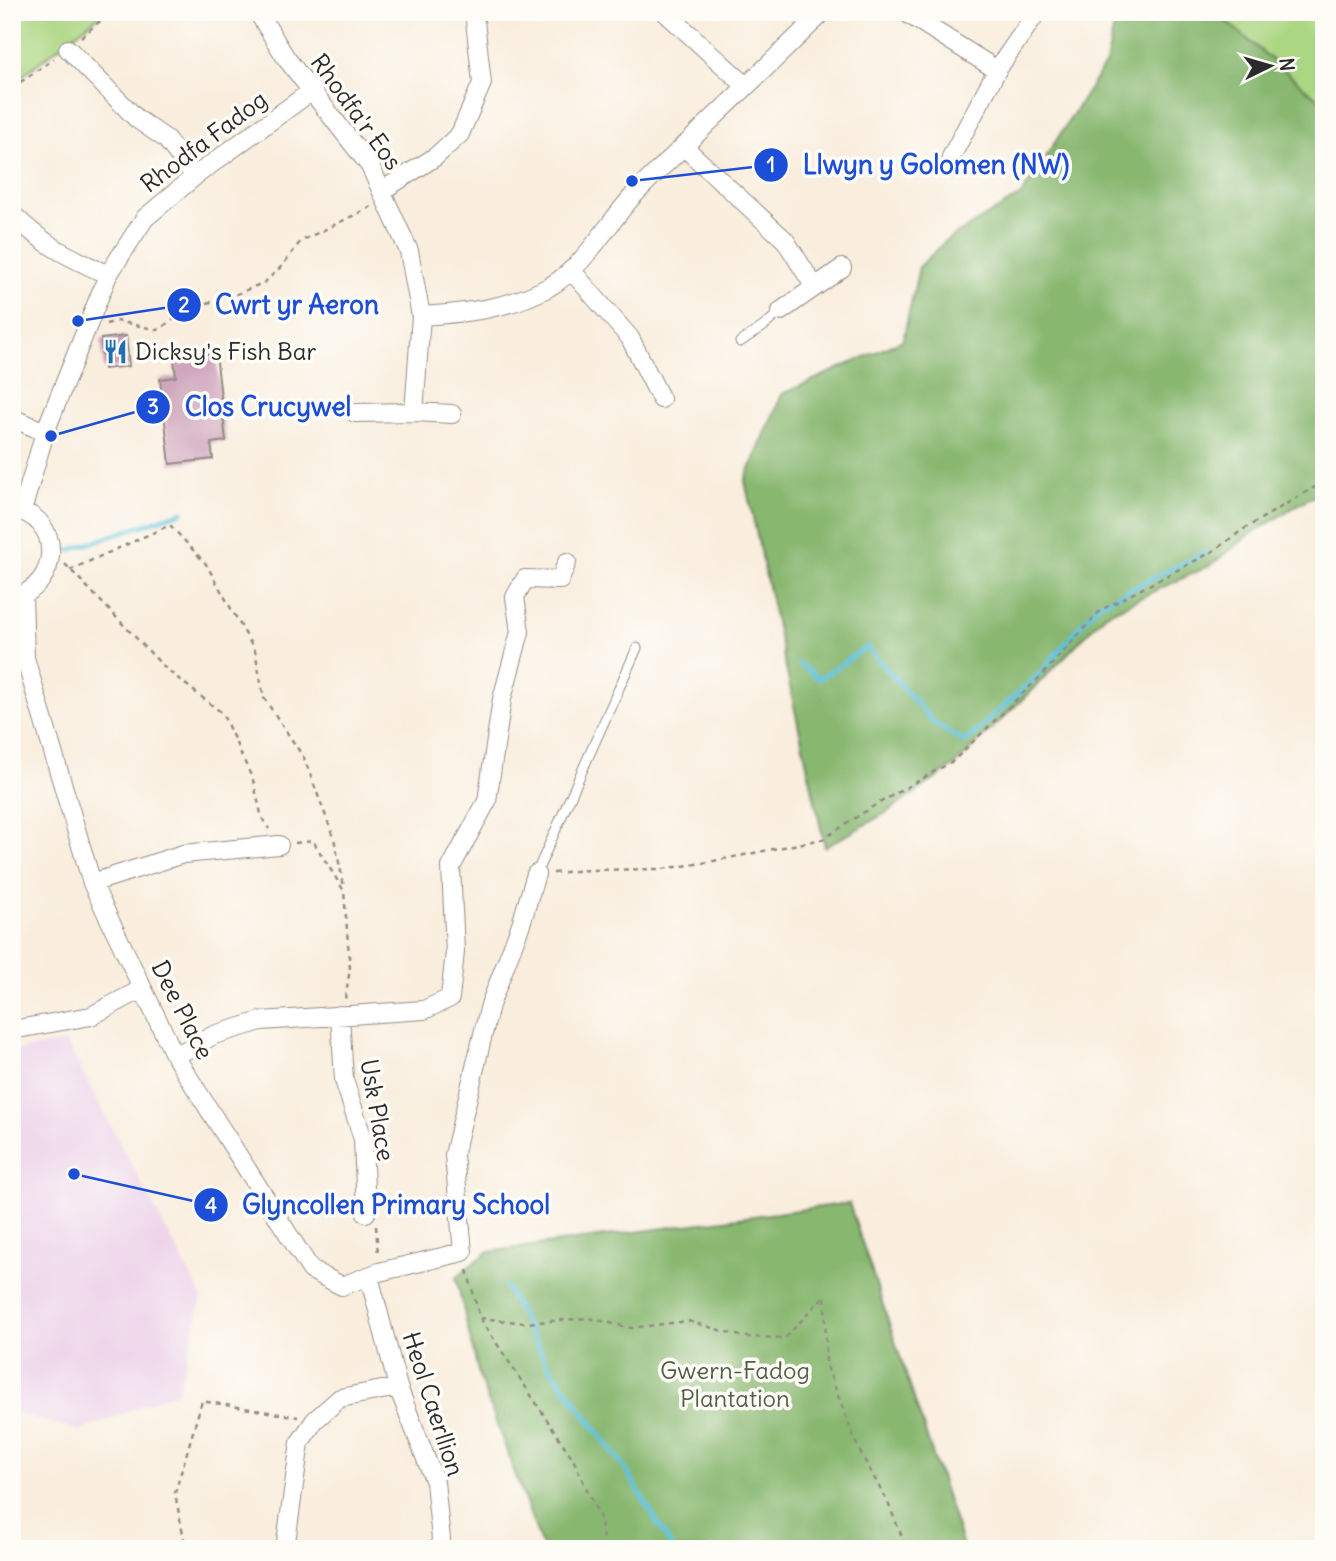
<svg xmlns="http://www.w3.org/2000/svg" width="1336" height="1561" viewBox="0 0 1336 1561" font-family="Delius,sans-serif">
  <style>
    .built { fill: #ecd1e9 }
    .green { fill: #abd682; stroke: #6b8056; stroke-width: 2 }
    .forest { fill: #88b770; stroke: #5a714e; stroke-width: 2 }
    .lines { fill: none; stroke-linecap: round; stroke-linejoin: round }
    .stream { stroke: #5dc1db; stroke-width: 5 }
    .building { fill: #cea2ba }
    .service-casing { stroke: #928c84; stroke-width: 11 }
    .minor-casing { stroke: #928c84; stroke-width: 20 }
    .path { stroke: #928c84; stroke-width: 2.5; stroke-dasharray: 5 5; stroke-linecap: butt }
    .service { stroke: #fff; stroke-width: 9 }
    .minor { stroke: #fff; stroke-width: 18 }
    .labels { text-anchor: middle; stroke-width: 7; stroke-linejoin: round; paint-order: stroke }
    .street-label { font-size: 24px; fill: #2b2b2b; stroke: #fdfcf7 }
    .poi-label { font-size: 24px; fill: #2b2b2b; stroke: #fdfcf7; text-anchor: start }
    .park-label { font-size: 24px; fill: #515e45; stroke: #fdfcf7 }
    .leader { fill: none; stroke: #1d4ed8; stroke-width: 2.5 }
    .callout-dot { fill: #1d4ed8; stroke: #fdfcf7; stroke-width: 2.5 }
    .mark-label { font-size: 21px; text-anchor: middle; font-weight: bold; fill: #fff }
    .callout-label { font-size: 26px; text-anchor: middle; font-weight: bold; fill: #1d4ed8; stroke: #fdfcf7; stroke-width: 7; stroke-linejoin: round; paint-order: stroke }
  </style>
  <rect width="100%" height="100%" fill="#fdfcf7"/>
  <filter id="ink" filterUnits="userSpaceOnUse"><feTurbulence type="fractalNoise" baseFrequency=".0143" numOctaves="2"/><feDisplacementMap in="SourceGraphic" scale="14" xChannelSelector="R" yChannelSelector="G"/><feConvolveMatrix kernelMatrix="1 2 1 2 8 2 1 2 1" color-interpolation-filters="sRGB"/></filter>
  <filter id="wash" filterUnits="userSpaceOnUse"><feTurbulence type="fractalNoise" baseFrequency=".00686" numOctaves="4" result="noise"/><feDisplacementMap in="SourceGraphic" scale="28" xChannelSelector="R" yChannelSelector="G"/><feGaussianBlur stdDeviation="1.57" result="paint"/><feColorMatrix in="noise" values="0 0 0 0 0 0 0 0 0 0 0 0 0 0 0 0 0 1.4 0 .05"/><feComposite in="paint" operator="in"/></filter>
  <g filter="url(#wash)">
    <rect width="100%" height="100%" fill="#f9eddd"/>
    <!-- built -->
    <path class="built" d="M 66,1042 L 202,1297 L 178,1391 L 80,1431 L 12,1412 L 12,1051 Z"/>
    <!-- green -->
    <path class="green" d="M 12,12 L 104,12 L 12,84 Z
      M 1215,12 L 1324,12 L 1324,104 Z"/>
    <!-- forest -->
    <path class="forest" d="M 1117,12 L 1215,12 L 1324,104 L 1324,494 L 1309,498 L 1248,536 L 1211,565 L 1106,614 L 1045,677 L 955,765 L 886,813 L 825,847 L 745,481 L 782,394 L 903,340 L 919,267 L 947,240 L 1021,195 L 1106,63 Z
      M 849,1203 L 964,1549 L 543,1549 L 479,1376 L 456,1277 L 488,1252 Z"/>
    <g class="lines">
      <!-- stream -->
      <path class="stream" d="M 70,550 L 182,512
        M 800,664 L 819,679 L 867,647 L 935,724 L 965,742 L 1041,672 L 1098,605 L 1207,552
        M 506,1287 L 546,1362 L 624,1467 L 673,1549"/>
    </g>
    <g id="blocks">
      <!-- building -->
      <path class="building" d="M 126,336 L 129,366 L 104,369 L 101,339 Z
        M 216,354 L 226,441 L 211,443 L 213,459 L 170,464 L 160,379 L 176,377 L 174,359 Z"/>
    </g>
  </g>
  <g filter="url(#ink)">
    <use href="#blocks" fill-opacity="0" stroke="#928c84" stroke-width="2"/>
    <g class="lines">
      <defs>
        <path id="service" d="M 740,342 L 764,326 L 781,311
          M 536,874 L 637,648"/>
        <path id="minor" d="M 258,12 L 286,58 L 370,166 L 409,251 L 421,316 L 414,412
          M 665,12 L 746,86
          M 905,12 L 997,70
          M 68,49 L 137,119 L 166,139 L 195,176
          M 683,146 L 785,240 L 814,286
          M 951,157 L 997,70 L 1037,12
          M 383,190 L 435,157 L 460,134 L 482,83 L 474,12
          M 12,214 C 45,246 67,256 108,275
          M 571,270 L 630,338 L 661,399
          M 781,311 L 842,268
          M 421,316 C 466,313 509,309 549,287 C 585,266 605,227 632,197 C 656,171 683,148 708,123 C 747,86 785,49 823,12
          M 355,413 L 414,412 L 452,414
          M 12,418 L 45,432
          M 12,509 C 64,516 62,587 12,598
          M 22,511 L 45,432 L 108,275 L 145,218 L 195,176 L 313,90
          M 23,595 L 25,658 L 92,883 L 175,1056 L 311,1270 L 342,1286 L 379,1272 L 463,1252 L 454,1155 L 490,1005 L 521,924 L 536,874
          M 92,883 L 183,854 L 279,845
          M 340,1015 L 344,1080 L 363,1139 L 366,1213
          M 12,1030 L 91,1016 L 142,989
          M 175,1056 L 214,1035 L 261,1021 L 424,1010 L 450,998 L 455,952 L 451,867 L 487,801 L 502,699 L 520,632 L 515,597 L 525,579 L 560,580 L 567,562
          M 369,1276 L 398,1387 L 435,1482 L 442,1549
          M 285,1549 L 300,1442 L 315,1420 L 340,1398 L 398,1387"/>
      </defs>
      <!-- service casing -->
      <use href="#service" class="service-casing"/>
      <!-- minor casing -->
      <use href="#minor" class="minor-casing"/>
      <!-- path -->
      <path class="path" d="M 81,37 L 111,12
        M 12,88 L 54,59
        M 106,324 L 117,321 L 158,330 L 191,307 L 230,297 L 265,282 L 282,266 L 301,241 L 371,207
        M 65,564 L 166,669 L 222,713 L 253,780 L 262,818 L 269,829
        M 70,570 L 170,525 L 206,564 L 255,651 L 264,698 L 304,758 L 334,838 L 344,887
        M 295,843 L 313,841 L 344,891 L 350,969 L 345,999
        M 553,873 L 588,870 L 662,869 L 709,862 L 823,839 L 872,807 L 953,761 L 1044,673 L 1101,610 L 1210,553 L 1244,529 L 1313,488 L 1324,484
        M 376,1226 L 378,1255
        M 467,1270 L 480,1318 L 573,1459 L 601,1520 L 604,1549
        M 480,1318 L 525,1323 L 589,1318 L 631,1328 L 688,1321 L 744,1337 L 785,1338 L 825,1295 L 826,1364 L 858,1448 L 888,1503 L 907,1549
        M 179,1549 L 185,1545 L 175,1493 L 202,1401 L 298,1417"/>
      <!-- service -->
      <use href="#service" class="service"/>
      <!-- minor -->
      <use href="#minor" class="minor"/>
    </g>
  </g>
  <!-- icons -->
  <defs>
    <symbol id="restaurant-bare" viewBox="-9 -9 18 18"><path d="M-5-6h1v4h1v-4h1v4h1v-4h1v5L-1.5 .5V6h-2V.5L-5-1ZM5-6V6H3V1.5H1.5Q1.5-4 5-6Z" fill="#1f6fb2" stroke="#fdfcf7" stroke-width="2.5" paint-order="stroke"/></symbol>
  </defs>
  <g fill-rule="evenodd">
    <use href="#restaurant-bare" x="98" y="334" width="35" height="35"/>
  </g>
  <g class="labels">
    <!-- street labels -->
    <g class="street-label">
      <text transform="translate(356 112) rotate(54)" y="8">Rhodfa'r Eos</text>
      <text transform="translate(204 142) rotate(-37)" y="8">Rhodfa Fadog</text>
      <text transform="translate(182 1010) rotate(63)" y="8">Dee Place</text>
      <text transform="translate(377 1110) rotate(80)" y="8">Usk Place</text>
      <text transform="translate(433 1404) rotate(72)" y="8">Heol Caerllion</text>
    </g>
    <!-- poi labels -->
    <g class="poi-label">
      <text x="135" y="360">Dicksy's Fish Bar</text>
    </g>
    <!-- park labels -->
    <g class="park-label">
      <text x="735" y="1379">Gwern-Fadog<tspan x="735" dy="28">Plantation</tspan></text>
    </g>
  </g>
  <!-- callouts -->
  <path class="leader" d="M632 181L771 165M78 321L184 305M51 436L153 407M74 1174L211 1205"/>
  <g class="callout-dot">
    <circle cx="632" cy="181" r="7"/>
    <circle cx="78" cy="321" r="7"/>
    <circle cx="51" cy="436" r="7"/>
    <circle cx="74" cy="1174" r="7"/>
    <circle cx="771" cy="165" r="18"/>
    <circle cx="184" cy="305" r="18"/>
    <circle cx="153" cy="407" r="18"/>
    <circle cx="211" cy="1205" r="18"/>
  </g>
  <g class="mark-label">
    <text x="771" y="172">1</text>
    <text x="184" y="312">2</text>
    <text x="153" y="414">3</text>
    <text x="211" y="1213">4</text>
  </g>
  <g class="callout-label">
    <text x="936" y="174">Llwyn y Golomen (NW)</text>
    <text x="297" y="314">Cwrt yr Aeron</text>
    <text x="268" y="416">Clos Crucywel</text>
    <text x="396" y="1214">Glyncollen Primary School</text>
  </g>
  <!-- margin -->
  <rect width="1336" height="1561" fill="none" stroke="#fdfcf7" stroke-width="42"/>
  <!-- north arrow -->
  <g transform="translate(1270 66) rotate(85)" stroke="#fdfcf7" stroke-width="5" paint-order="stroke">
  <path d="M0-5L12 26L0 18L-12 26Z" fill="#2b2b2b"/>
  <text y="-10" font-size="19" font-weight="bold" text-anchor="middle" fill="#2b2b2b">N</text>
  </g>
</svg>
